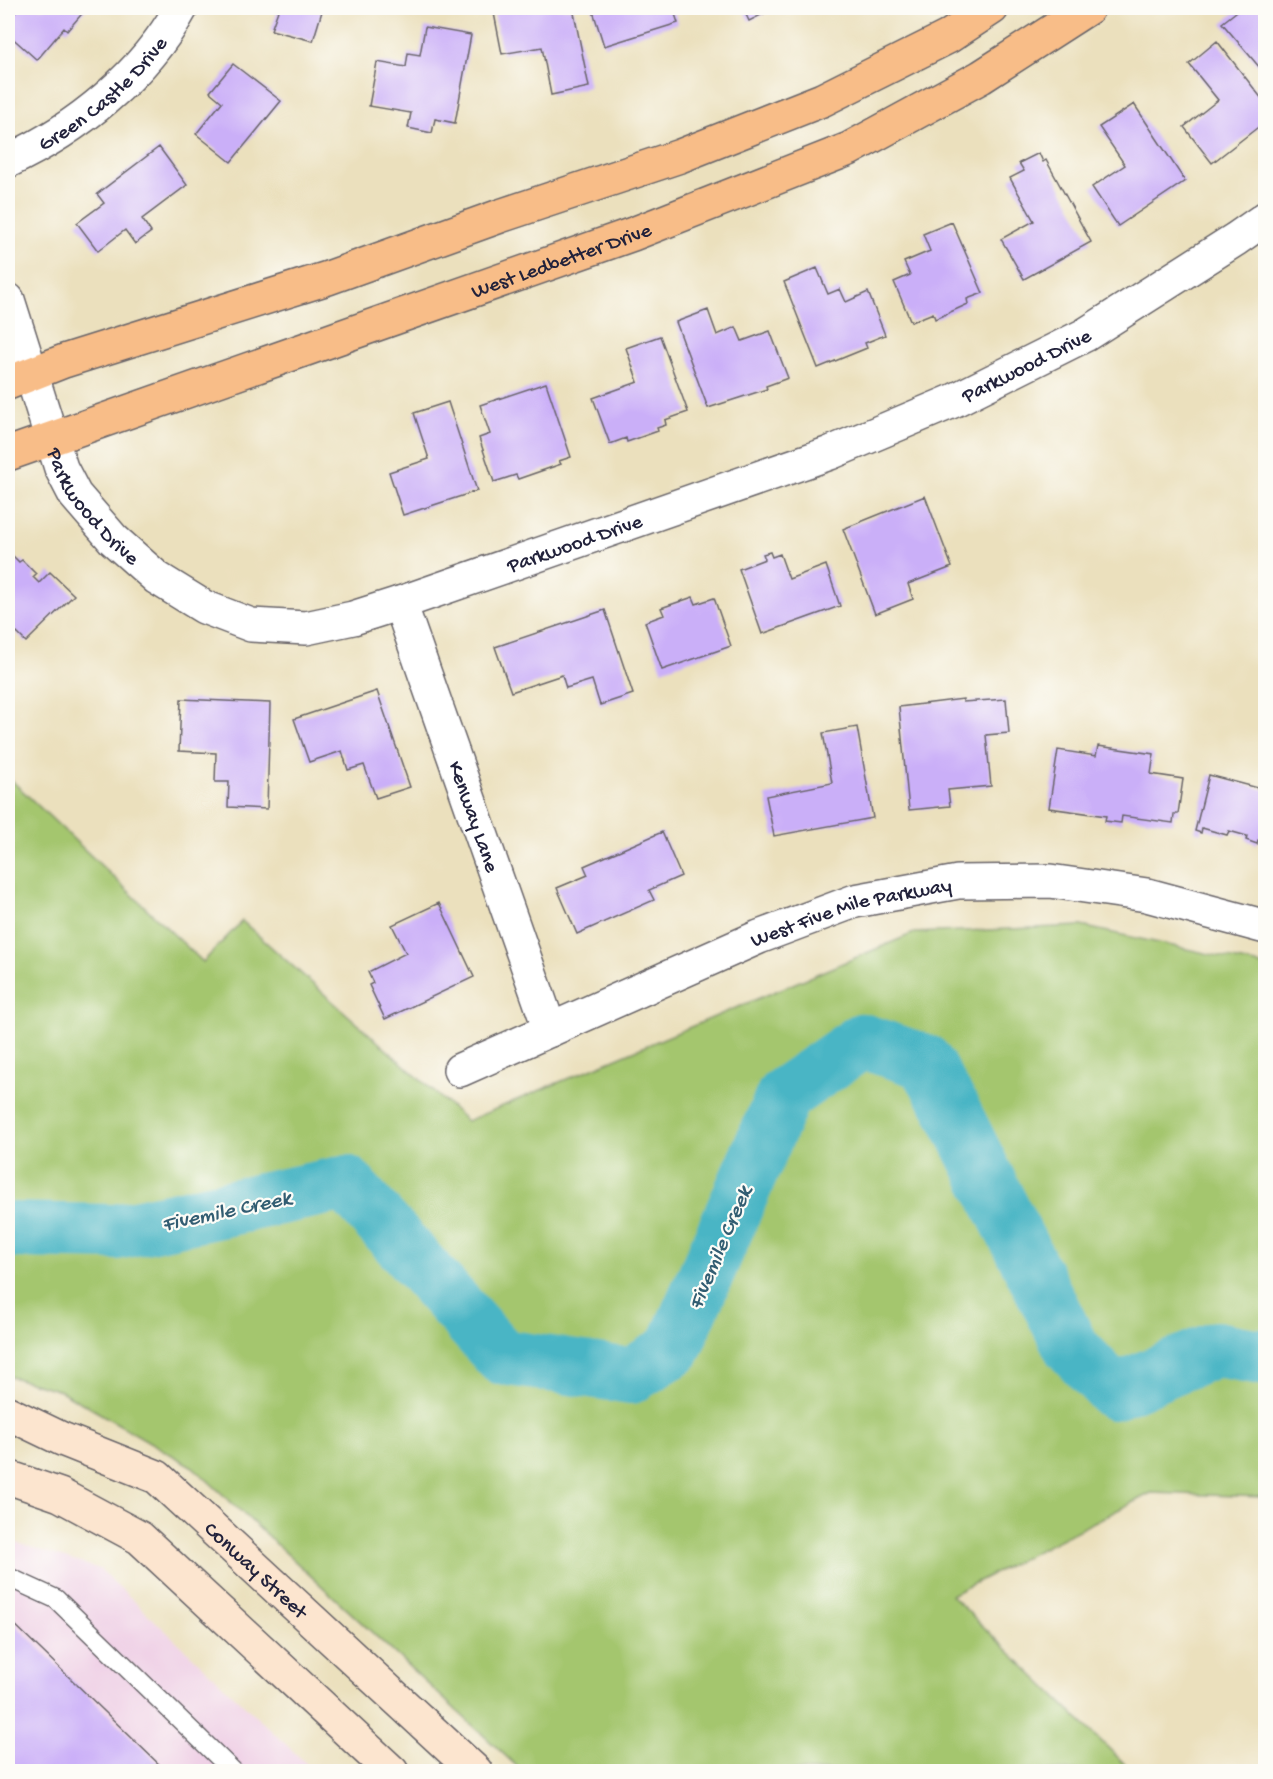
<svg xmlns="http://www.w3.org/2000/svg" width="1273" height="1779" viewBox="0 0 1273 1779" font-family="'Gochi Hand',sans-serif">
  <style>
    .built { fill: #efd0e6 }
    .green { fill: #a4c66e; stroke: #637454; stroke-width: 1.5 }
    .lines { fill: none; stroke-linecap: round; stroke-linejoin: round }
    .river { stroke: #49b5c5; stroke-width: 56 }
    .building { fill: #caaff8 }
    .lane-casing { stroke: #686468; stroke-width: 21 }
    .street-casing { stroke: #686468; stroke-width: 36 }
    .secondary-casing { stroke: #686468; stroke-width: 36 }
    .primary-casing { stroke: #686468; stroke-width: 36 }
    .lane { stroke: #fff; stroke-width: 18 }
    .street { stroke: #fff; stroke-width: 33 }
    .secondary { stroke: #fce5cf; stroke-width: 33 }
    .primary { stroke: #f8bd88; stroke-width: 33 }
    .labels { text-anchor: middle; stroke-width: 4.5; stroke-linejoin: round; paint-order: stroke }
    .street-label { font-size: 21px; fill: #22223b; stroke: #fdfcf7 }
    .water-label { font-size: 22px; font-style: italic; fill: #325d72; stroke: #fdfcf7 }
  </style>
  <rect width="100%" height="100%" fill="#fdfcf7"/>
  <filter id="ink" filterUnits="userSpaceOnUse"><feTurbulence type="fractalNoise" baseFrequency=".0167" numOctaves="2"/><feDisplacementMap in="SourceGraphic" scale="12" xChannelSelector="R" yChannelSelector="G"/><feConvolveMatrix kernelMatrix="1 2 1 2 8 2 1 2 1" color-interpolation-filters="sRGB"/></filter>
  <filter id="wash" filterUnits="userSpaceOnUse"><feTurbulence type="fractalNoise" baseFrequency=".008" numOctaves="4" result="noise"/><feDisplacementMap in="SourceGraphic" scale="24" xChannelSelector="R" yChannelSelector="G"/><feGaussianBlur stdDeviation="1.35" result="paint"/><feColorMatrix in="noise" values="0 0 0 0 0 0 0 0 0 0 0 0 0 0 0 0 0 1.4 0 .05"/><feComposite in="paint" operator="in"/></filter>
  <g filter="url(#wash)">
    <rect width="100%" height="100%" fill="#ebe0bd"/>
    <!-- built -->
    <path class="built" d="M 8,1540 L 100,1569 L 314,1771 L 8,1771 Z"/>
    <!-- green -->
    <path class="green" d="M 8,777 L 203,962 L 242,921 L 467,1121 L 914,933 L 1081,926 L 1265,966 L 1265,1497 L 1151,1493 L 951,1595 L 1132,1771 L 522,1771 L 193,1467 L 61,1391 L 8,1376 Z"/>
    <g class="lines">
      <!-- river -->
      <path class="river" d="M 8,1230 L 116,1232 L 346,1183 L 502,1357 L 631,1376 L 673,1350 L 784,1095 L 862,1041 L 925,1062 L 950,1105 L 1071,1347 L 1114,1392 L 1216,1349 L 1266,1358"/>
    </g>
    <g id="blocks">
      <!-- building -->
      <path class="building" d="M 19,8 L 87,8 L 67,31 L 64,28 L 37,60 L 8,34 L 8,21 Z
        M 279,8 L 323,8 L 313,41 L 271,30 Z
        M 493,8 L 573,8 L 589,87 L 551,95 L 542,47 L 502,54 Z
        M 592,8 L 673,8 L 678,23 L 604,46 Z
        M 743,8 L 775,8 L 749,21 Z
        M 1241,8 L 1258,8 L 1266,16 L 1266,75 L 1222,23 Z
        M 425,27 L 471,35 L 455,123 L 435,119 L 432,133 L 408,128 L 411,113 L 369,106 L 377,62 L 406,67 L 408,53 L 420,55 Z
        M 1217,41 L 1266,104 L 1266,121 L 1212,163 L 1184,127 L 1218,100 L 1189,64 Z
        M 233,64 L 281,101 L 231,162 L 196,134 L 222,102 L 210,92 Z
        M 1134,104 L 1185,181 L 1118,226 L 1092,187 L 1125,165 L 1099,127 Z
        M 159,147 L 187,185 L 142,219 L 151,232 L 135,244 L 125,230 L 98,251 L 77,223 L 104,203 L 97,194 Z
        M 1039,153 L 1043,162 L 1046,160 L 1091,242 L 1024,279 L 1001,239 L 1034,221 L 1010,178 L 1024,171 L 1019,163 Z
        M 952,222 L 983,293 L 967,299 L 968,304 L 935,319 L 933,313 L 911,322 L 894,282 L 910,275 L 904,262 L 930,251 L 923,234 Z
        M 817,268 L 828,294 L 840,289 L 846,302 L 868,292 L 885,335 L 865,343 L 867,348 L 818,368 L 784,282 Z
        M 708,310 L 717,335 L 736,327 L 742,341 L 770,331 L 788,378 L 766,386 L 767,389 L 708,408 L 676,322 Z
        M 660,336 L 688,412 L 665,420 L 666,425 L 657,428 L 658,431 L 627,442 L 626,438 L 610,444 L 593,398 L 638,382 L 626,348 Z
        M 546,383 L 571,457 L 559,461 L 561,464 L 518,479 L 516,475 L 494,482 L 479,438 L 490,434 L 480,405 Z
        M 448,402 L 477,491 L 403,515 L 389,472 L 429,459 L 414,413 Z
        M 925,496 L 952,567 L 908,584 L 913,599 L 875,614 L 843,529 Z
        M 770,552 L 772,557 L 780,554 L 789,579 L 826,565 L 840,606 L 762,634 L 739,569 L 765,559 L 763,554 Z
        M 10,553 L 19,562 L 22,560 L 36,574 L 33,577 L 39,583 L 50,572 L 74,595 L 26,642 L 8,624 L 8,555 Z
        M 693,597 L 696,604 L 714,598 L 731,646 L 662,670 L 645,622 L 664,615 L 661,608 Z
        M 605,610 L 633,694 L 600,705 L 592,680 L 566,688 L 562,675 L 511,692 L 495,647 Z
        M 377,691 L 410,787 L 376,798 L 364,765 L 348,770 L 342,751 L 309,762 L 294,719 Z
        M 181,699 L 270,703 L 267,809 L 228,807 L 229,782 L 215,782 L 216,753 L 179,751 Z
        M 963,699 L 963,702 L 1006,699 L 1009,733 L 986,735 L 991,786 L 948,790 L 950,806 L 909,810 L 899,707 Z
        M 857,727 L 873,818 L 774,836 L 766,796 L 832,783 L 823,733 Z
        M 1098,746 L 1154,754 L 1151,774 L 1183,779 L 1178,814 L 1174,814 L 1173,823 L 1122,816 L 1121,823 L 1105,821 L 1106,816 L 1049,808 L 1058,750 L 1096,756 Z
        M 1209,775 L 1266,790 L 1266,841 L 1258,840 L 1257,844 L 1246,840 L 1247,836 L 1229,831 L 1227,835 L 1202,828 L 1201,833 L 1195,831 Z
        M 662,832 L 681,876 L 649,890 L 654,900 L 577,934 L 557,888 L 588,875 L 584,866 Z
        M 439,903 L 474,977 L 385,1019 L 369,985 L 373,983 L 368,972 L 406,953 L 392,925 Z
        M 9,1619 L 167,1772 L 8,1772 Z"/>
    </g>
  </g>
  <g filter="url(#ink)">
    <use href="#blocks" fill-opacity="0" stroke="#686468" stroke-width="1.5"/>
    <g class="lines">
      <defs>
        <path id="lane" d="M 8,1577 L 56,1599 L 234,1772"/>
        <g id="street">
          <path id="s1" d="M 8,161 C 77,129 144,75 181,8"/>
          <path id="s2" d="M 8,300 L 61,468 L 75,495 L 113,539 L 157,578 L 204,607 L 251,625 L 306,628 L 353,618 L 400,603 L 830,453 L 953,401 L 1085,335 L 1236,239 L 1266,218"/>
          <path id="s3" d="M 400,603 L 550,1030"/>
          <path id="s4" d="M 460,1070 L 759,937 L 855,901 L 958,882 L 1050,881 L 1147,895 L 1266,927"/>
        </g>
        <g id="secondary">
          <path id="s5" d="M 8,1413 L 62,1439 L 157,1477 L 476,1772"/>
          <path d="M 8,1477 L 60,1495 L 140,1538 L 392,1772"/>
        </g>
        <g id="primary">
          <path d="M 8,383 L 64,361 L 328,278 L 500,216 L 680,156 L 822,100 L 948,37 L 992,8"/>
          <path id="s6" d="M 8,454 L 633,234 L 849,149 L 981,77 L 1088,8"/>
        </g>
      </defs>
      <!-- lane casing -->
      <use href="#lane" class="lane-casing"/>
      <!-- street casing -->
      <use href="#street" class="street-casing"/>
      <!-- secondary casing -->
      <use href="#secondary" class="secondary-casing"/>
      <!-- primary casing -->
      <use href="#primary" class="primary-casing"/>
      <!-- lane -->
      <use href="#lane" class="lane"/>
      <!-- street -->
      <use href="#street" class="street"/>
      <!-- secondary -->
      <use href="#secondary" class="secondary"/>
      <!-- primary -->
      <use href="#primary" class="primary"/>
    </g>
  </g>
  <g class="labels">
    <!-- street labels -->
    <g class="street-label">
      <text dy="7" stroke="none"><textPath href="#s1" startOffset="117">Green Castle Drive</textPath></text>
      <text dy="7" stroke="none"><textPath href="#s6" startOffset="586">West Ledbetter Drive</textPath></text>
      <text dy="7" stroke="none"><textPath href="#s2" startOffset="1252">Parkwood Drive</textPath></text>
      <text dy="7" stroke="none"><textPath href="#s2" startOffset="226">Parkwood Drive</textPath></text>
      <text dy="7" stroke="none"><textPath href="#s2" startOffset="766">Parkwood Drive</textPath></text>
      <text dy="7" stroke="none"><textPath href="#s3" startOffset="226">Kenway Lane</textPath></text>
      <text dy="7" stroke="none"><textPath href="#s4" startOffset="423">West Five Mile Parkway</textPath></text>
      <text dy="7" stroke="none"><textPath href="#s5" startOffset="298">Conway Street</textPath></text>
    </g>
    <!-- water labels -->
    <g class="water-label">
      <text transform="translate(226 1209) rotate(-12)" y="8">Fivemile Creek</text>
      <text transform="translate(718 1247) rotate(-67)" y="8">Fivemile Creek</text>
    </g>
  </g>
  <!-- margin -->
  <rect width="1273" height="1779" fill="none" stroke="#fdfcf7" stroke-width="30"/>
</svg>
